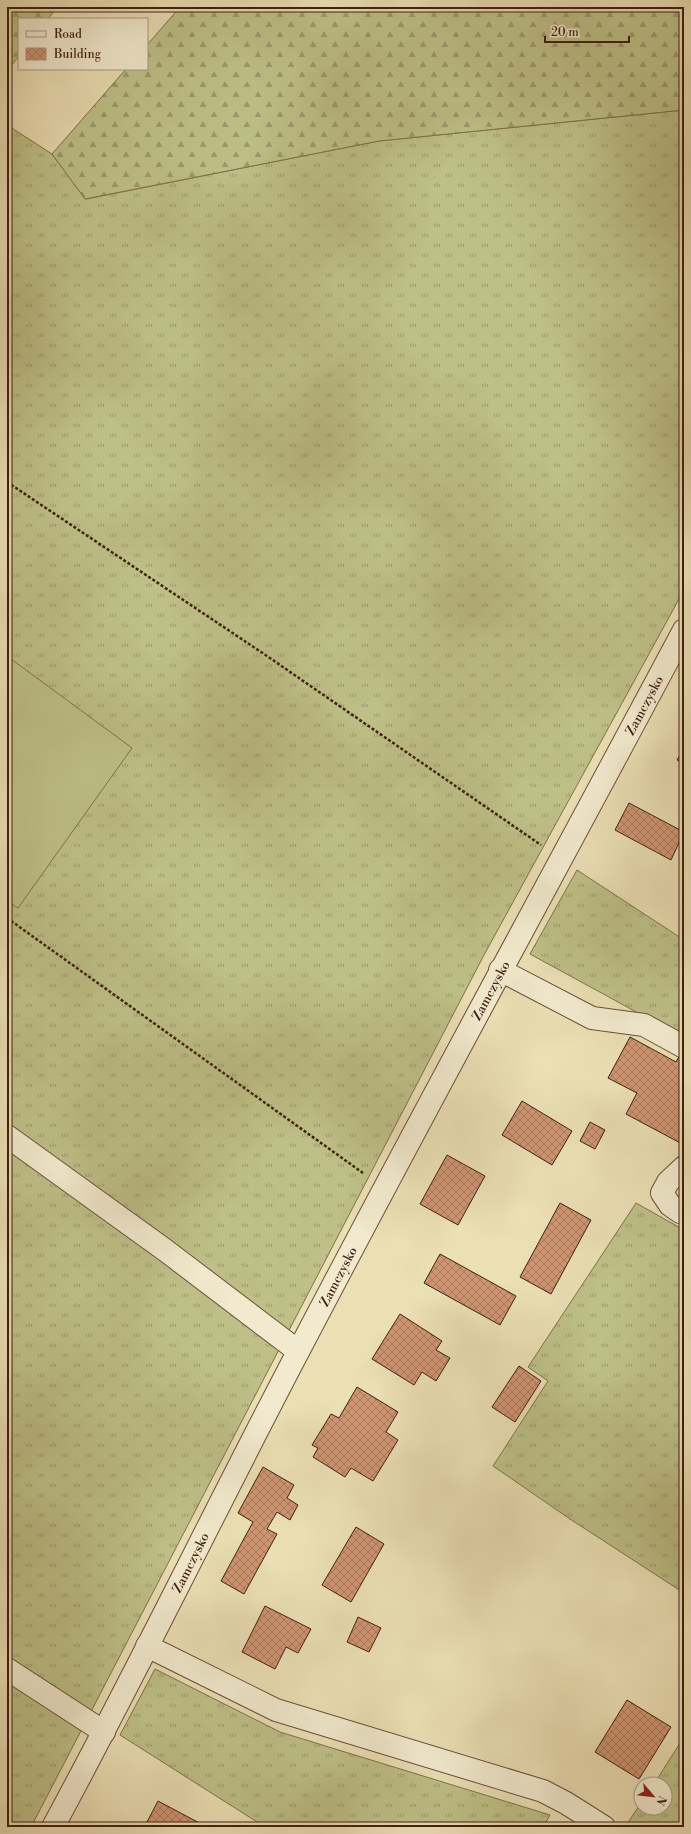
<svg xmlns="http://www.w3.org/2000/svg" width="691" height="1834" viewBox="0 0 691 1834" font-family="'Libre Bodoni',serif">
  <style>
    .grass { fill: url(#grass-tufts); stroke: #7f704c }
    .forest { fill: url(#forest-firs); stroke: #7f704c }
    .pitch { fill: #bec088; stroke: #7f704c }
    .building { fill: url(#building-cross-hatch); stroke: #401f10 }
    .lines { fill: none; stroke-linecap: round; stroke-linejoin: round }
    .minor-casing { stroke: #6b4f39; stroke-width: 24 }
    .path { stroke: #401f10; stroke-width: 2.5; stroke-dasharray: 3 2; stroke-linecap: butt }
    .minor { stroke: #f2eace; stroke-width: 22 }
    .labels { text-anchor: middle; stroke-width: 3.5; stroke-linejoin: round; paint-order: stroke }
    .street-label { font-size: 13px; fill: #401f10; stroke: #f2eace }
  </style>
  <defs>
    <pattern id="grass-tufts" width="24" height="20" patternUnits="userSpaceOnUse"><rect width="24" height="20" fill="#bec088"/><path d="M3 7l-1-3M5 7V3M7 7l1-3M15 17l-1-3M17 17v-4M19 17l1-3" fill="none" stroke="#9c9b6e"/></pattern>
    <pattern id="forest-firs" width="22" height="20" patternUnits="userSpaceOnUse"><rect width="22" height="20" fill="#bec088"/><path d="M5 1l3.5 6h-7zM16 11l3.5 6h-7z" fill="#9c9b6e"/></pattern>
    <pattern id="building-cross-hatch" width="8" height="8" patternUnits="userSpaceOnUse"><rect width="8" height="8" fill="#cf9572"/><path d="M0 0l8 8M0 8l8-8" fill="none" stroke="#a9795c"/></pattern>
  </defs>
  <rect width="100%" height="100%" fill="#ebdfb4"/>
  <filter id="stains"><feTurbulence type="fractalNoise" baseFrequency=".005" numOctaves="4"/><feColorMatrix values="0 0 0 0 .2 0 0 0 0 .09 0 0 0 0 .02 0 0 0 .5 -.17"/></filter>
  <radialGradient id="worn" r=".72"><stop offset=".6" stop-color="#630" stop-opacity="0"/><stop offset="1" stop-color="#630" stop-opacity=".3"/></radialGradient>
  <!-- grass -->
  <path class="grass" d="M 684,110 L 684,590 L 484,955 L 31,1827 L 7,1827 L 7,125 L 52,154 L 86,199 L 379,141 Z
    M 577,870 L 684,940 L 684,1038 L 530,954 Z
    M 636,1203 L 684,1230 L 684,1593 L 570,1519 L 493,1466 L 548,1381 L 528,1367 Z
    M 155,1669 L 280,1732 L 550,1815 L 543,1827 L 265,1827 L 120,1735 Z
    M 684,1737 L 684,1827 L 625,1827 L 641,1803 L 641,1808 L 665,1808 L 665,1784 L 654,1784 Z"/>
  <!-- forest -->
  <path class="forest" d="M 7,7 L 57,7 L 48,19 L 19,19 L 19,56 L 7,71 Z
    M 180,7 L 684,7 L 684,110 L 379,141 L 85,199 L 52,154 L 126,69 L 147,69 L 147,45 Z"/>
  <!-- pitch -->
  <path class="pitch" d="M 7,656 L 132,748 L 18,908 L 7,901 Z"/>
  <!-- building -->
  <path class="building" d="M 684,748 L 684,764 L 677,760 Z
    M 629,803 L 684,832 L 671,860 L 615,830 Z
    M 630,1037 L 676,1062 L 681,1053 L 684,1055 L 684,1145 L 626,1114 L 637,1093 L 608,1078 Z
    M 522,1101 L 572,1131 L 552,1165 L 502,1135 Z
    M 590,1122 L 605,1130 L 595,1149 L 580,1141 Z
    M 447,1155 L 485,1176 L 458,1225 L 420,1204 Z
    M 560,1203 L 591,1220 L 551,1294 L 520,1277 Z
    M 440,1254 L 516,1296 L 500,1325 L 424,1283 Z
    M 400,1314 L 442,1341 L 436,1350 L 450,1358 L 436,1381 L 422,1372 L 414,1385 L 372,1359 Z
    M 519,1366 L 541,1381 L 515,1422 L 492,1407 Z
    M 357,1387 L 398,1412 L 386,1432 L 398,1440 L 373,1481 L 351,1468 L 345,1477 L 313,1457 L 318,1448 L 312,1445 L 331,1414 L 339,1418 Z
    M 263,1467 L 294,1485 L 287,1498 L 298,1505 L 290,1520 L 277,1512 L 267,1529 L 277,1534 L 244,1594 L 221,1581 L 253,1522 L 238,1513 Z
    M 356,1527 L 384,1544 L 351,1602 L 322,1585 Z
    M 265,1606 L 311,1629 L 298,1653 L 286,1647 L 275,1669 L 242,1652 Z
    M 358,1617 L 381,1628 L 369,1652 L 347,1642 Z
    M 627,1700 L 671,1727 L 639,1779 L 595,1752 Z
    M 158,1801 L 207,1827 L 149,1827 L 150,1824 L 147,1822 Z"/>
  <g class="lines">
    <defs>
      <g id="minor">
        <path d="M 500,970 L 592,1018 L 644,1025 L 684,1047"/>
        <path d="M 7,1136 L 165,1250 L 298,1351"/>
        <path d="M 684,1167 L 668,1182 L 662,1193 L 670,1205 L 680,1212 L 684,1209"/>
        <path d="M 147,1646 L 276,1710 L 543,1791 L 566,1803 L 604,1827"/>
        <path d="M 7,1669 L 104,1732"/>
        <path id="s1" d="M 53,1827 C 138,1670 216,1508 299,1350 C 425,1109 556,870 684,630"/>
      </g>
    </defs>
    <!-- minor casing -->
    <use href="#minor" class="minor-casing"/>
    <!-- path -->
    <path class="path" d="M 7,482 L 267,656 L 541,845
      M 7,918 L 363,1173"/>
    <!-- minor -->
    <use href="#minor" class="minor"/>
  </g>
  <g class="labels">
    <!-- street labels -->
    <g class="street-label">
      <text dy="5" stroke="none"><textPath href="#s1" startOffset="1268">Zamczysko</textPath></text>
      <text dy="5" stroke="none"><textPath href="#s1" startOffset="944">Zamczysko</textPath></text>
      <text dy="5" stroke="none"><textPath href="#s1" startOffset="620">Zamczysko</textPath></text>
      <text dy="5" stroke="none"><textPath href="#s1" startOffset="298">Zamczysko</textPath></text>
    </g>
  </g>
  <!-- margin -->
  <rect width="691" height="1834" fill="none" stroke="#ebdfb4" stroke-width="24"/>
  <rect x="8" y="8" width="675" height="1818" fill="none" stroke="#401f10" stroke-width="2"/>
  <rect x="12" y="12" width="667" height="1810" fill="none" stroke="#401f10"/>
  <!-- legend -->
  <rect x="18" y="18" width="130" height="52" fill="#f2eace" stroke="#ab9982"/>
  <rect x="26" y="31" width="20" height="6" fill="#f2eace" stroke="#ab9982"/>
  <text x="54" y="38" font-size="12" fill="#401f10">Road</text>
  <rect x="26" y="48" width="20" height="12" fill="url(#building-cross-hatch)" stroke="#ab9982"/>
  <text x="54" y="58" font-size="12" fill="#401f10">Building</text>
  <!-- north arrow -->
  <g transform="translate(653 1796) rotate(118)"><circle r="19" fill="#f2eace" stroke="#ab9982"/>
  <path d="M0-3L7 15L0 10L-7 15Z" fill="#8f2418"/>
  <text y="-6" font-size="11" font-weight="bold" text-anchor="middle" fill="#401f10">N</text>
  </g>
  <!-- scale -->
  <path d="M545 36v6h84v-6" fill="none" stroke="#401f10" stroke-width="2"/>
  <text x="551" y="36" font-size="12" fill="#401f10" stroke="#f2eace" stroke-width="3" paint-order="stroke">20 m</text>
  <rect width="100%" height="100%" filter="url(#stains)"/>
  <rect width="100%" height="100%" fill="url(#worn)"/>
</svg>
